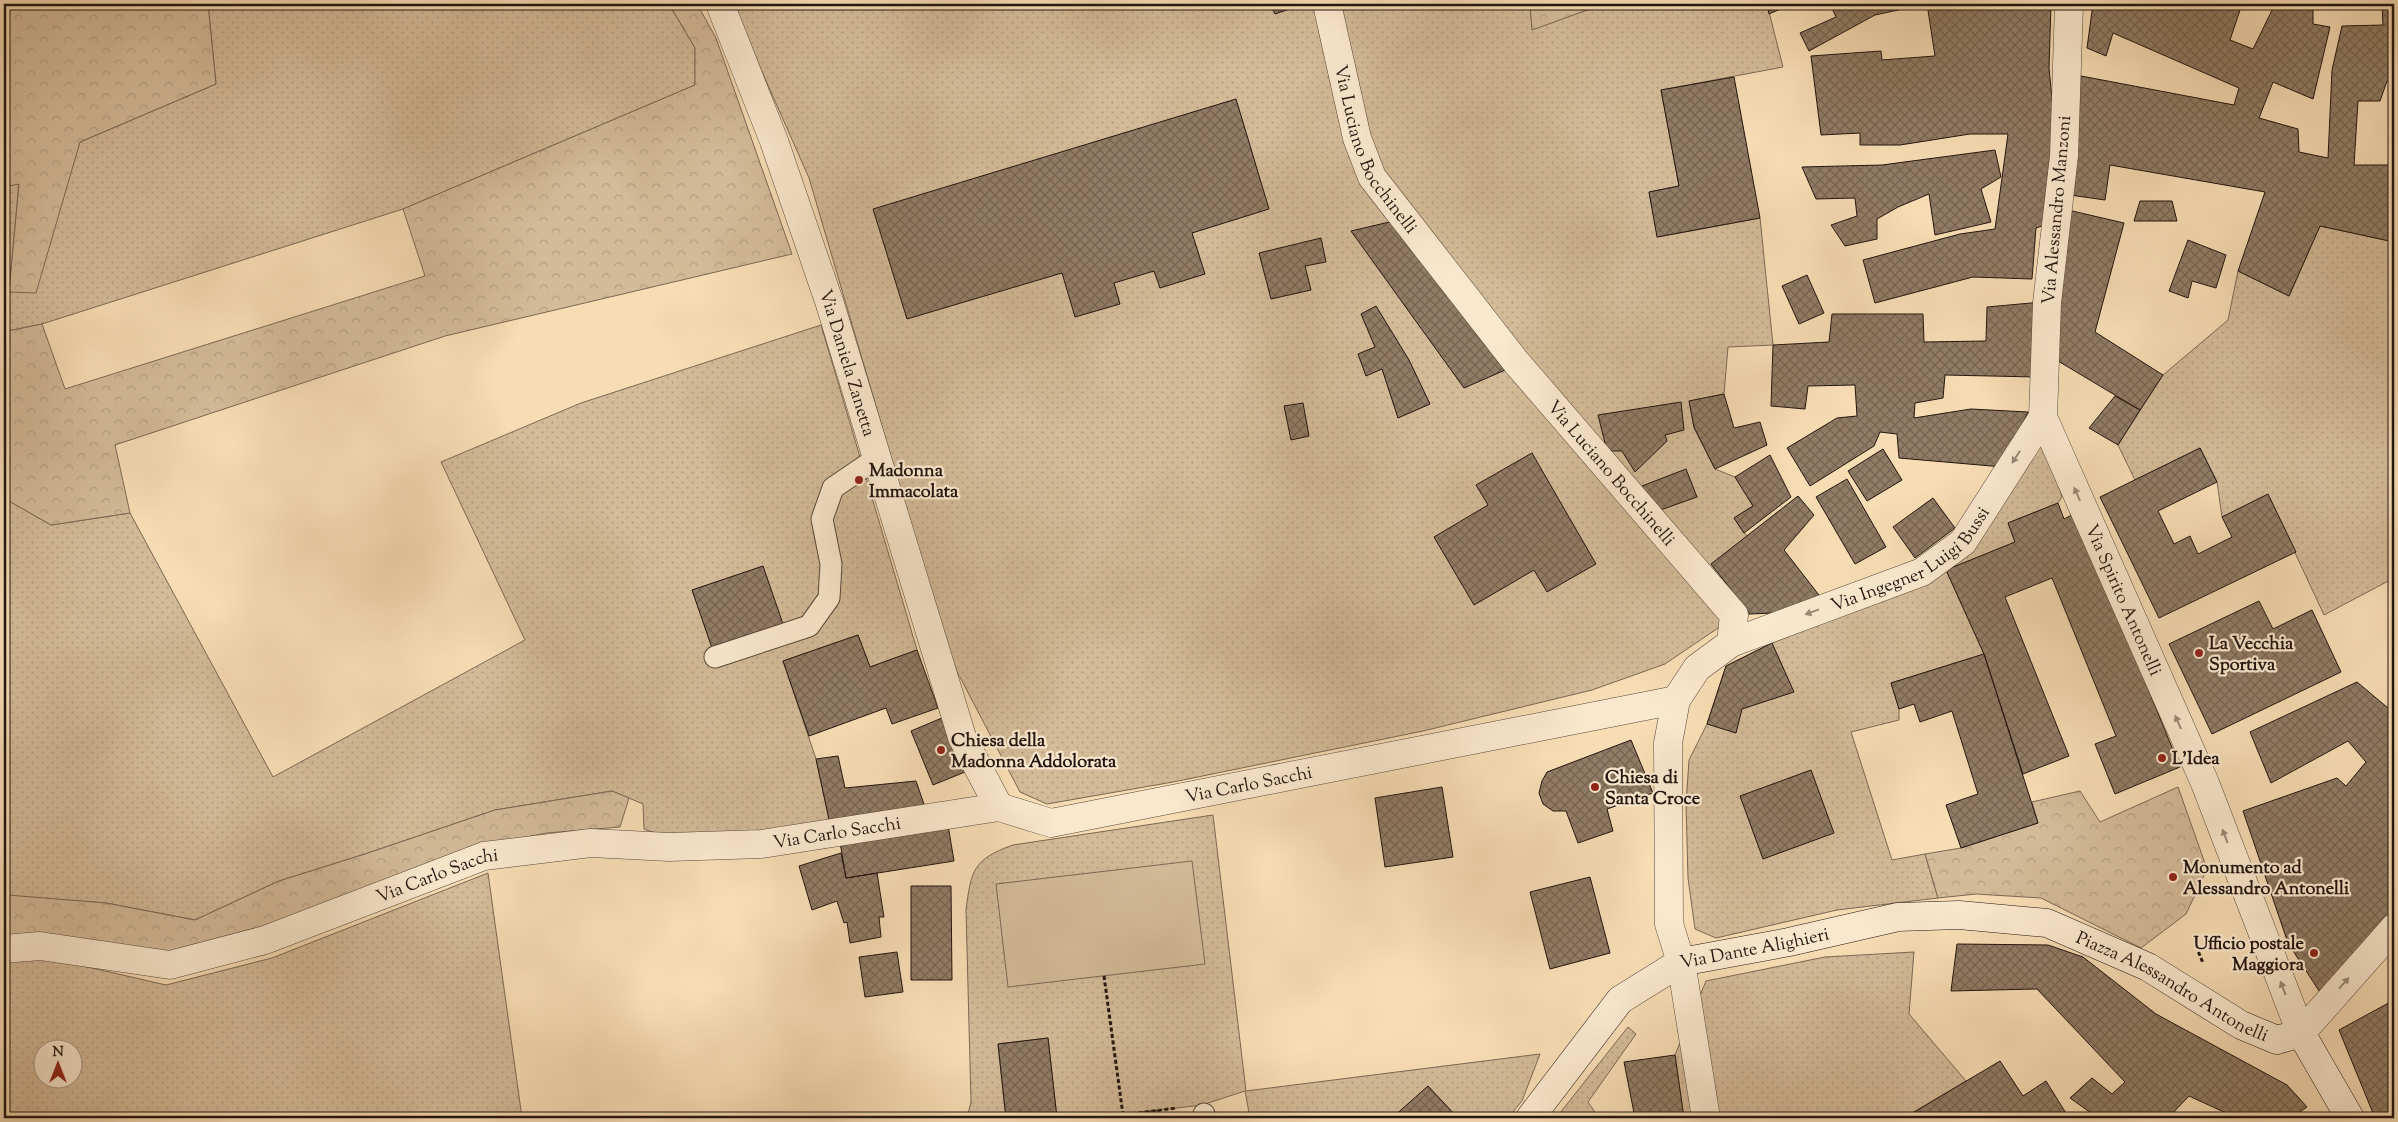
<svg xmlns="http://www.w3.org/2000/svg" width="2398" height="1122" viewBox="0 0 2398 1122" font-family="'Sorts Mill Goudy',serif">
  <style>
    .grass { fill: url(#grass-dots); stroke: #7a6854; fill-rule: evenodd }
    .forest { fill: url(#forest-crowns); stroke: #7a6854 }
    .garden { fill: #d3ba98; stroke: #7a6854 }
    .building { fill: url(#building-cross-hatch); stroke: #22150f }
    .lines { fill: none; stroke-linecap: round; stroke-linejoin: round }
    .lane-casing { stroke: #574738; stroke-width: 23 }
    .street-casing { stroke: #574738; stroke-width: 29 }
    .secondary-casing { stroke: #22150f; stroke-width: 29 }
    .path { stroke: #22150f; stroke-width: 3; stroke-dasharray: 4 2.5; stroke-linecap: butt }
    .lane { stroke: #fae8ce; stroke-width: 21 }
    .street { stroke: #fae8ce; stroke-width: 28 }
    .secondary { stroke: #fae8ce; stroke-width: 28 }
    .oneway { fill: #998978 }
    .poi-dot { fill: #8f2418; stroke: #fae8ce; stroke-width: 2 }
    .labels { text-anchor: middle; stroke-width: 4.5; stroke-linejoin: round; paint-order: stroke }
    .street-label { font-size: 18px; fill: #22150f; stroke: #fae8ce }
    .poi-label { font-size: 18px; font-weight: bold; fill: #22150f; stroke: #fae8ce; text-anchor: start }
  </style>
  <defs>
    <pattern id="grass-dots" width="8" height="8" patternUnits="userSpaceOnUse" patternTransform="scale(1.25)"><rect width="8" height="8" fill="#d3ba98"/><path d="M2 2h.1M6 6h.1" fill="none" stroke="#b59f82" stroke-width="1.8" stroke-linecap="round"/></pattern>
    <pattern id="forest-crowns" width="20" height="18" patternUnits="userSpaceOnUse" patternTransform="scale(1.25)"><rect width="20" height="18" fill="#d3ba98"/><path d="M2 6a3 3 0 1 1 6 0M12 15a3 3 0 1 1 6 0" fill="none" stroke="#b59f82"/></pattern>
    <pattern id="building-cross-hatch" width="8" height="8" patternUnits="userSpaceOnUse" patternTransform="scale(1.25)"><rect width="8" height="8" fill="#917c65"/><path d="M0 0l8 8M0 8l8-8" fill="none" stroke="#766452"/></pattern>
  </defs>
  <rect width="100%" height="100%" fill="#f7dcb4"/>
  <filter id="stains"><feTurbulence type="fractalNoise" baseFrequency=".004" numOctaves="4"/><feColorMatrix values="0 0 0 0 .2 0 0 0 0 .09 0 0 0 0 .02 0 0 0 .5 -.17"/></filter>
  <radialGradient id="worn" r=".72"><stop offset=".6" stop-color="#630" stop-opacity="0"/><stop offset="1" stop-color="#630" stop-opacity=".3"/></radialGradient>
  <!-- grass -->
  <path class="grass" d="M 208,4 L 669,4 L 695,48 L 695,85 L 403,209 L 42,324 L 8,331 L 4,385 L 4,187 L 19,183 L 9,292 L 66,186 L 80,142 L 216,84 Z
    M 732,4 L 1530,4 L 1532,29 L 1604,4 L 1767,4 L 1783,67 L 1661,90 L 1679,186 L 1649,192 L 1658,237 L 1760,218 L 1773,345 L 1728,347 L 1724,394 L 1689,401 L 1694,428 L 1715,469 L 1735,477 L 1753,506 L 1734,518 L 1744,533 L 1748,536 L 1712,564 L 1750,614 L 1724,624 L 1665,664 L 1592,690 L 1423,731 L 1173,782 L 1047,804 L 1020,792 L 950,658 L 809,178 Z
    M 2320,226 L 2394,242 L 2394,578 L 2324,615 L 2268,495 L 2222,517 L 2217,482 L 2200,448 L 2135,480 L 2118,445 L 2163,375 L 2228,320 L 2238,271 L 2289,296 Z
    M 821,325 L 917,650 L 870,667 L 858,635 L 783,661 L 816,759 L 830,824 L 676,841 L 644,829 L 643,804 L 612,791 L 495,810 L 365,854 L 279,881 L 195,920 L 106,903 L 8,896 L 8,935 L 4,936 L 4,498 L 51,525 L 130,513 L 273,777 L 525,640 L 441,462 L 581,403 Z
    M 2038,437 L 2046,443 L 2062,497 L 2058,503 L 2008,523 L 2015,542 L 1946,570 L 1984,654 L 1891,683 L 1899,709 L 1899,720 L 1851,732 L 1892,860 L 1925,854 L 1938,898 L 1837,910 L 1716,938 L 1695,929 L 1688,878 L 1686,805 L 1689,760 L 1707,724 L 1726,666 L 1772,643 L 1855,610 L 1928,575 Z
    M 1213,815 L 1246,1091 L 1540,1054 L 1522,1101 L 1508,1118 L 1250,1118 L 1245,1091 L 1202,1105 L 1094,1118 L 1057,1118 L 1048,1038 L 998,1044 L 1006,1118 L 967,1118 L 971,1102 L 966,910 C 971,871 973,859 1013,845 Z
    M 488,873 L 522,1118 L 4,1118 L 4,959 L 40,956 L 166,985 L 272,958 ZM 42,1050 L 72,1050 L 72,1080 L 42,1080 Z
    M 1914,952 L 1909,1014 L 1966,1081 L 1904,1118 L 1684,1118 L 1675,1055 L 1706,981 L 1825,957 Z
    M 1628,1027 L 1636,1034 L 1588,1102 L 1599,1118 L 1556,1118 Z"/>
  <!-- forest -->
  <path class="forest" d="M 4,4 L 208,4 L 216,84 L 80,142 L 36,293 L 9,292 L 19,184 L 4,187 Z
    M 669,4 L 697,4 L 716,38 L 792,254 L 445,336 L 115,445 L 130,513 L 51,525 L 4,498 L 4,385 L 8,331 L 42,324 L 65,389 L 425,276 L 403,209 L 695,85 L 695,48 Z
    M 1530,4 L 1604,4 L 1532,30 Z
    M 2178,787 L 2207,869 L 2186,914 L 2141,948 L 2041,898 L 1976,894 L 1938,898 L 1925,854 L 1961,848 L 2038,823 L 2032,802 L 2080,791 L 2100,822 Z
    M 612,791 L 629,798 L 620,827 L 546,833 L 480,847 L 267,931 L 161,955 L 8,935 L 8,895 L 106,903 L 195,920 L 279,881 L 365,854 L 495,810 Z"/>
  <!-- garden -->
  <path class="garden" d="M 1192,861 L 1205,964 L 1008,987 L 996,884 Z"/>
  <!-- building -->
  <path class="building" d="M 1271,4 L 1298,4 L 1298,6 L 1275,14 Z
    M 1767,4 L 1792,4 L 1769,14 Z
    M 1830,4 L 1926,4 L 1875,15 L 1809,51 L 1800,33 L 1836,17 Z
    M 1927,4 L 2051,4 L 2049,68 L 2055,130 L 2045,225 L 2036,228 L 2032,279 L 1973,277 L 1875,303 L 1863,260 L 1960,234 L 1995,229 L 2008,134 L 1970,134 L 1900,145 L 1860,145 L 1860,133 L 1821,135 L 1811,56 L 1881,51 L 1882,60 L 1935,56 Z
    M 2093,4 L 2155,4 L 2167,8 L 2170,4 L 2242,4 L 2230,40 L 2253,49 L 2275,4 L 2313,4 L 2313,24 L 2330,27 L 2313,99 L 2273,82 L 2259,118 L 2298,129 L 2299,152 L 2328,158 L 2332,70 L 2342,26 L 2383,25 L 2382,4 L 2394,4 L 2394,81 L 2387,81 L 2380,101 L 2358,101 L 2354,165 L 2394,165 L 2394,242 L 2320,226 L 2289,296 L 2238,271 L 2265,192 L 2110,165 L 2105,200 L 2070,195 L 2081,76 L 2234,105 L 2239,88 L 2113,33 L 2106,56 L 2087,48 Z
    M 1734,77 L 1760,218 L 1657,237 L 1649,192 L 1679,186 L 1661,90 Z
    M 1236,99 L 1269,209 L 1192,233 L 1205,274 L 1160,288 L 1154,271 L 1114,283 L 1120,304 L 1075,317 L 1062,273 L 907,319 L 873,209 Z
    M 1995,150 L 2001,177 L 1981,189 L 1991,222 L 1935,235 L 1929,194 L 1898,207 L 1877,219 L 1877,239 L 1845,246 L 1831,225 L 1857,216 L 1855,198 L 1816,199 L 1802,167 L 1882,165 Z
    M 2140,201 L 2172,201 L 2177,221 L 2134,221 Z
    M 2068,210 L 2124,223 L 2095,332 L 2163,375 L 2140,410 L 2053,358 Z
    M 1398,220 L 1512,367 L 1464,388 L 1351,231 Z
    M 1321,238 L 1326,262 L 1305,266 L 1311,290 L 1271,299 L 1259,253 Z
    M 2188,240 L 2226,255 L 2216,288 L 2192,281 L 2188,298 L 2169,291 Z
    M 1807,275 L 1824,313 L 1799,324 L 1782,286 Z
    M 2042,302 L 2036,377 L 1945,375 L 1943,398 L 1915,403 L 1914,418 L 1971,409 L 2028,412 L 2003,467 L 1899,458 L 1897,434 L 1880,432 L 1874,446 L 1810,486 L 1787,448 L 1837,418 L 1857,416 L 1855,385 L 1808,386 L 1805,409 L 1771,406 L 1773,345 L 1829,342 L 1832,314 L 1923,314 L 1924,342 L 1986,341 L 1987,307 Z
    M 1376,306 L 1409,360 L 1430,404 L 1398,418 L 1382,369 L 1366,376 L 1358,354 L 1375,347 L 1361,314 Z
    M 1724,394 L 1734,428 L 1760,422 L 1767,445 L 1715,469 L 1694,427 L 1689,401 Z
    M 2115,396 L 2140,410 L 2118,445 L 2089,428 Z
    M 1681,402 L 1684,430 L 1665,435 L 1667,441 L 1635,472 L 1622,451 L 1607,451 L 1598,415 Z
    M 1303,403 L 1309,436 L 1291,440 L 1284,406 Z
    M 2200,448 L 2217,482 L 2158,511 L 2174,544 L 2190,536 L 2198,554 L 2232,537 L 2222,517 L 2268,494 L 2296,552 L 2159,618 L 2100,497 Z
    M 1883,449 L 1902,480 L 1867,501 L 1848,471 Z
    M 1532,453 L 1596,564 L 1547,592 L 1534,570 L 1474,605 L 1434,537 L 1488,505 L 1476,485 Z
    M 1770,455 L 1791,497 L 1744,533 L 1734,518 L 1753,506 L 1735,477 Z
    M 1686,469 L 1697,497 L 1652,513 L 1642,486 Z
    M 1847,479 L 1886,547 L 1855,564 L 1816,497 Z
    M 1798,496 L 1814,515 L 1784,550 L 1822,599 L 1773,613 L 1750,614 L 1711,564 Z
    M 1933,498 L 1955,528 L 1915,558 L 1893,527 Z
    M 2058,503 L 2064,519 L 2076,513 L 2180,767 L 2115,794 L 2095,744 L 2116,736 L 2052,578 L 2005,597 L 2069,756 L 2023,774 L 1984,654 L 1946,570 L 2015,542 L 2008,523 Z
    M 763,566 L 783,624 L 712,648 L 692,590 Z
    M 2259,601 L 2273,629 L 2312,610 L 2341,672 L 2212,734 L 2169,644 Z
    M 858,635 L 870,667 L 917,650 L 938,708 L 892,724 L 886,708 L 809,736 L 783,661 Z
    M 1772,643 L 1794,692 L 1742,709 L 1736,733 L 1707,724 L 1726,666 Z
    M 1984,654 L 2038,823 L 1961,848 L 1946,805 L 1978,794 L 1952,711 L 1920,722 L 1914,704 L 1899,709 L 1891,683 Z
    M 2357,682 L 2394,713 L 2394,919 L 2323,997 L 2288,943 L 2243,811 L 2337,778 L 2346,786 L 2366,762 L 2348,741 L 2271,783 L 2250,732 Z
    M 949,715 L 970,770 L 933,785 L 911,731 Z
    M 1631,740 L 1653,793 L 1607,809 L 1613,831 L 1578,843 L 1566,811 L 1553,811 L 1543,804 L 1539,793 L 1542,781 L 1547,772 Z
    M 838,756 L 845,788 L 916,781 L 926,810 L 830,824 L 816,759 Z
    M 1811,770 L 1834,833 L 1763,859 L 1740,796 Z
    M 1442,787 L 1453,857 L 1385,867 L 1375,798 Z
    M 948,825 L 954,861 L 846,878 L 840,842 Z
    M 841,853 L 846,878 L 877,873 L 884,917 L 879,917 L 881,937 L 850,943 L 847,922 L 844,923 L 837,901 L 812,910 L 799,866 Z
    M 1590,877 L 1610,953 L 1550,969 L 1530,892 Z
    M 911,886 L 951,886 L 952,980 L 911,980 Z
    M 1957,944 L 2048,945 L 2083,957 L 2156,1014 L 2287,1085 L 2307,1107 L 2291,1118 L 2237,1118 L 2189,1096 L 2168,1118 L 2098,1118 L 2070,1098 L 2092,1078 L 2112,1094 L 2125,1082 L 2037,989 L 1951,991 Z
    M 897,952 L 903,992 L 865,997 L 859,957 Z
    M 2394,1000 L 2394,1118 L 2375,1118 L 2339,1030 Z
    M 1048,1038 L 1057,1118 L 1006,1118 L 998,1044 Z
    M 1675,1055 L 1684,1118 L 1635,1118 L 1624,1062 Z
    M 2000,1061 L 2023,1096 L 2046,1081 L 2069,1118 L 1904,1118 Z
    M 1428,1086 L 1458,1118 L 1392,1118 Z
    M 1159,1110 L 1160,1118 L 1094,1118 L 1123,1115 Z"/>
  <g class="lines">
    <defs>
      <path id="lane" d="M 715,657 L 809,626 L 829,598 L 831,564 L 822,519 L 833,488 L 877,458
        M 1204,1114 L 1205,1118"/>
      <g id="street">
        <path id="s1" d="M 720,4 L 774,141 L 830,304 L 962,737 L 999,807"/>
        <path id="s2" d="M 1327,4 L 1357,138 L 1372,177 L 1516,362 L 1734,615 L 1731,643 L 1697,668 L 1676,700 L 1668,743 L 1669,924 L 1681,962 L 1706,1118"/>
        <path id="s3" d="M 2069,4 L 2064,156 L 2047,303 L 2043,417 L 2205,783 L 2301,1033 L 2394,928"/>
        <path id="s4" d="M 1731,643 L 1922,572 L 1963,542 L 2043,417"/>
        <path id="s5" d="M 4,949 L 40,946 L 170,965 L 265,940 L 484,856 L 591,843 L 669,847 L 762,844 L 999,807 L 1051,823 L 1676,700"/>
      </g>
      <g id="secondary">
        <path id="s6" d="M 1530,1118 L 1620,1000 L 1681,962 L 1789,942 L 1898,917 L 1959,915 L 2047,923 L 2148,967 L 2241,1025 L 2277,1040 L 2301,1033 L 2350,1118"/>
      </g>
    </defs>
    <!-- lane casing -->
    <use href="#lane" class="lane-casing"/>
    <!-- street casing -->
    <use href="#street" class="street-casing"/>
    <!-- secondary casing -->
    <use href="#secondary" class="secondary-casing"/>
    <!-- path -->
    <path class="path" d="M 2196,946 L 2203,963
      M 1104,976 L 1123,1115 L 1176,1108"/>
    <!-- lane -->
    <use href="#lane" class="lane"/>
    <!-- street -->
    <use href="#street" class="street"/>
    <!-- secondary -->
    <use href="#secondary" class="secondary"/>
  </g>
  <!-- one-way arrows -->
  <defs><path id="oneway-solid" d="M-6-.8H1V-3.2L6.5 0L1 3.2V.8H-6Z" transform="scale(1.25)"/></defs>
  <g class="oneway">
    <use href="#oneway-solid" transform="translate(2016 457) rotate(123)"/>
    <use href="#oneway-solid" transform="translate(2077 494) rotate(-114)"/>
    <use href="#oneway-solid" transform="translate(1812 612) rotate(160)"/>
    <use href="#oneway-solid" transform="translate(2178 722) rotate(-114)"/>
    <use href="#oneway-solid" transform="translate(2225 836) rotate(-111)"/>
    <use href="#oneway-solid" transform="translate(2344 983) rotate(-48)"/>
    <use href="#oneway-solid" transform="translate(2283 988) rotate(-111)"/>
  </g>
  <!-- markers -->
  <g class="poi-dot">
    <circle cx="859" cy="480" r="5"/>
    <circle cx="2199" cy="653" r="5"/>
    <circle cx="941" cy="750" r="5"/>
    <circle cx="2162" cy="758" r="5"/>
    <circle cx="1595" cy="787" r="5"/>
    <circle cx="2173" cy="877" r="5"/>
    <circle cx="2314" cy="953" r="5"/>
  </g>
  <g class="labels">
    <!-- street labels -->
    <g class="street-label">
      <text dy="6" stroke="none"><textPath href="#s2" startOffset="155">Via Luciano Bocchinelli</textPath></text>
      <text transform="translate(2056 210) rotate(-85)" y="6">Via Alessandro Manzoni</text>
      <text dy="6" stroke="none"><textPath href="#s1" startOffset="381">Via Daniela Zanetta</textPath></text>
      <text dy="6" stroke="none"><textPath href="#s2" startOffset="560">Via Luciano Bocchinelli</textPath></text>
      <text dy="6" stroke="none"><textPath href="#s4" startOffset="201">Via Ingegner Luigi Bussi</textPath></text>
      <text dy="6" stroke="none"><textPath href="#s3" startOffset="614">Via Spirito Antonelli</textPath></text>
      <text dy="6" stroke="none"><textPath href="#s5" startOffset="1275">Via Carlo Sacchi</textPath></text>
      <text dy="6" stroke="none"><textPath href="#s5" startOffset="855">Via Carlo Sacchi</textPath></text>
      <text dy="6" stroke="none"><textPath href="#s5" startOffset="450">Via Carlo Sacchi</textPath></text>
      <text dy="6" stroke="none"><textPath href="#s6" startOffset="295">Via Dante Alighieri</textPath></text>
      <text dy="6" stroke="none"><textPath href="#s6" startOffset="732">Piazza Alessandro Antonelli</textPath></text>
    </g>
    <!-- poi labels -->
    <g class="poi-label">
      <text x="869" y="476">Madonna<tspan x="869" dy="21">Immacolata</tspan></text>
      <text x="2209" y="649">La Vecchia<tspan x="2209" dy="21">Sportiva</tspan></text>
      <text x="951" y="746">Chiesa della<tspan x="951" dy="21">Madonna Addolorata</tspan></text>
      <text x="2172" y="764">L'Idea</text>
      <text x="1605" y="783">Chiesa di<tspan x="1605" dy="21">Santa Croce</tspan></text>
      <text x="2183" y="873">Monumento ad<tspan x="2183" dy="21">Alessandro Antonelli</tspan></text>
      <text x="2304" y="949" text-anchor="end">Ufficio postale<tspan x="2304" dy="21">Maggiora</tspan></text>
    </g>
  </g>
  <!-- margin -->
  <rect width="2398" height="1122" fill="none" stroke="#f7dcb4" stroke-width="20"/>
  <rect x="5" y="5" width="2388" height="1112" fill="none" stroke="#22150f" stroke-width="2.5"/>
  <rect x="10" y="10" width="2378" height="1102" fill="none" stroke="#22150f"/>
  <!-- north arrow -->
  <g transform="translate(58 1064)"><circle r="24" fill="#fae8ce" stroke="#a49482"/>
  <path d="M0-4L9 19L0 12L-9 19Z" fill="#8f2418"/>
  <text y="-8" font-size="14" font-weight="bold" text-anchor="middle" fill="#22150f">N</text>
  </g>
  <rect width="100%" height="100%" filter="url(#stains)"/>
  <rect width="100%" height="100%" fill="url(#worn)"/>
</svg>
